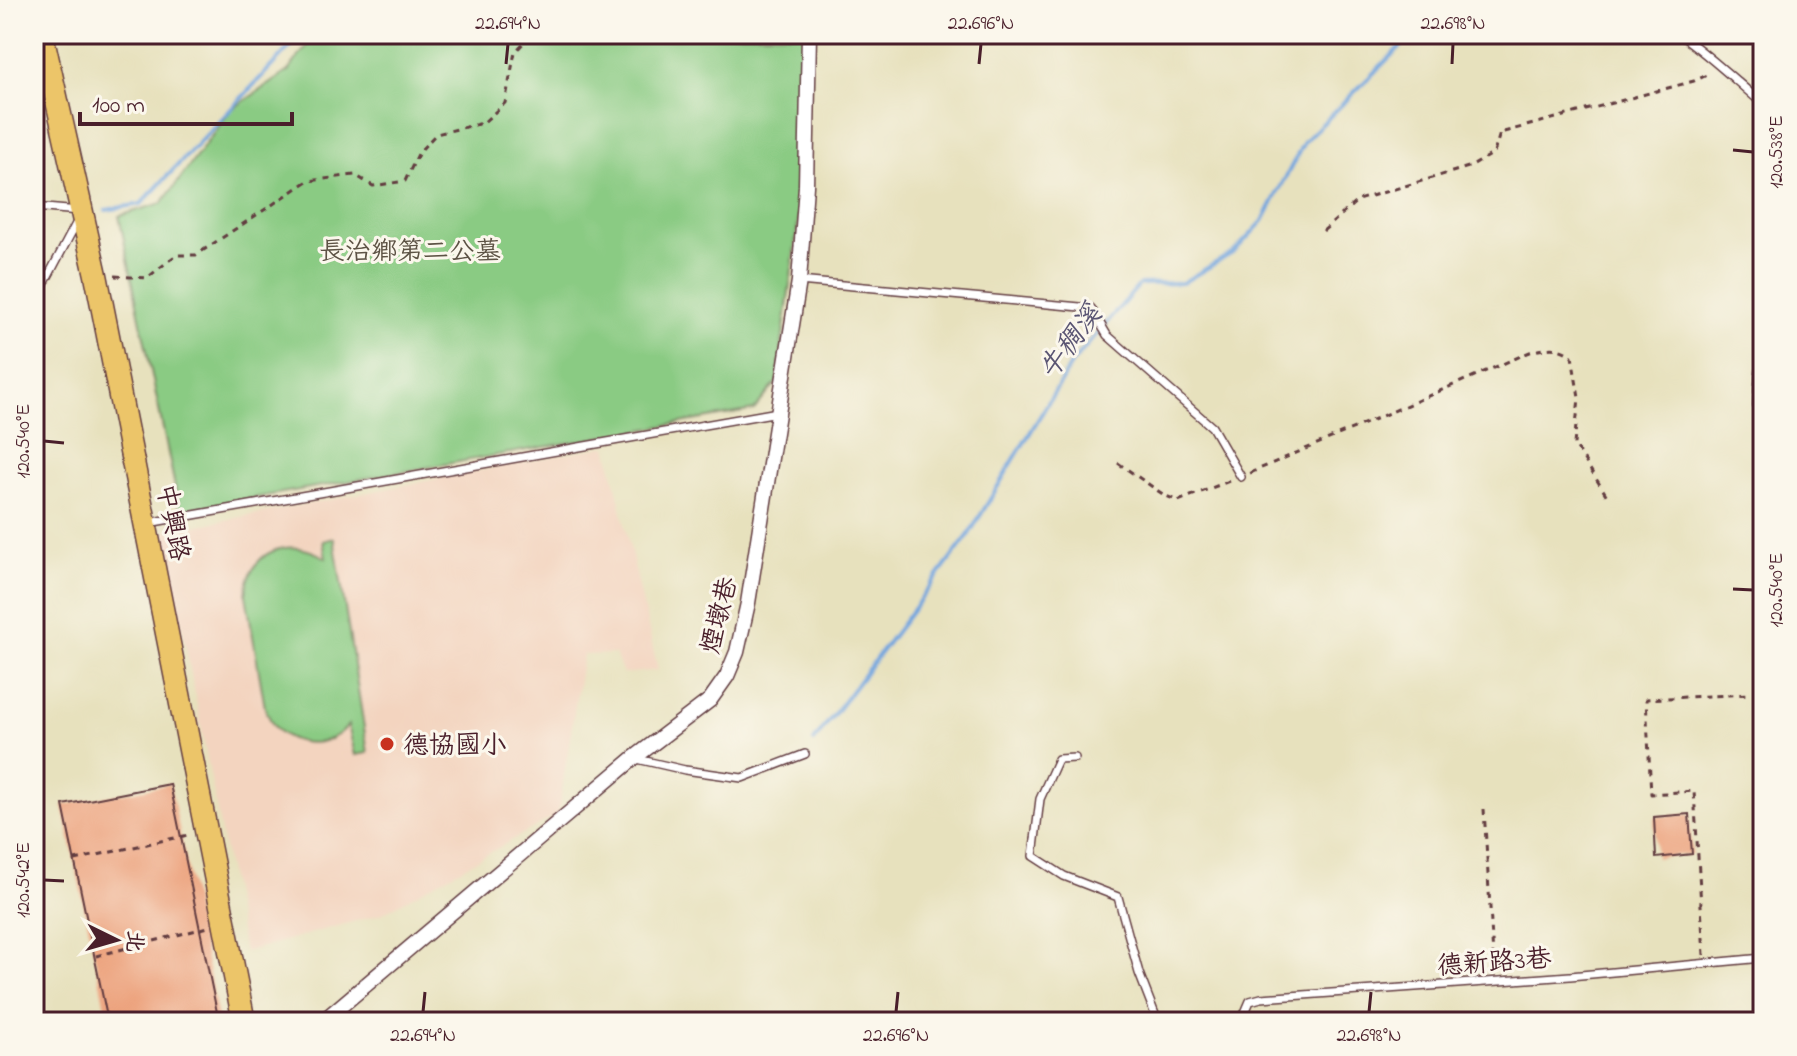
<svg xmlns="http://www.w3.org/2000/svg" width="1797" height="1056" viewBox="0 0 1797 1056" font-family="'Indie Flower','LXGW WenKai TC',sans-serif">
  <style>
    .built { fill: #f3d4bf }
    .green { fill: #8acb83; stroke: #6a7557; stroke-width: 2 }
    .lines { fill: none; stroke-linecap: round; stroke-linejoin: round }
    .stream { stroke: #72a5de; stroke-width: 4 }
    .building { fill: #eca07a }
    .lane-casing { stroke: #623c41; stroke-width: 10 }
    .street-casing { stroke: #623c41; stroke-width: 17 }
    .primary-casing { stroke: #623c41; stroke-width: 25 }
    .path { stroke: #623c41; stroke-width: 3; stroke-dasharray: 6 6; stroke-linecap: butt }
    .lane { stroke: #fff; stroke-width: 7 }
    .street { stroke: #fff; stroke-width: 14 }
    .primary { stroke: #ecc569; stroke-width: 22 }
    .ticks { fill: none; stroke: #4a1f2b; stroke-width: 3 }
    .poi-dot { fill: #c8321e; stroke: #fbf7ec; stroke-width: 3 }
    .labels { text-anchor: middle; stroke-width: 6; stroke-linejoin: round; paint-order: stroke }
    .park-label { font-size: 26px; fill: #5d5345; stroke: #fbf7ec }
    .street-label { font-size: 26px; fill: #4a1f2b; stroke: #fbf7ec }
    .poi-label { font-size: 26px; fill: #4a1f2b; stroke: #fbf7ec; text-anchor: start }
    .water-label { font-size: 28px; font-style: italic; fill: #5a5573; stroke: #fbf7ec }
    .neatline { fill: none; stroke: #4a1f2b; stroke-width: 3 }
    .ticks-label { font-size: 20px; text-anchor: middle; fill: #4a1f2b }
  </style>
  <rect width="100%" height="100%" fill="#fbf7ec"/>
  <filter id="ink" filterUnits="userSpaceOnUse"><feTurbulence type="fractalNoise" baseFrequency=".0125" numOctaves="2"/><feDisplacementMap in="SourceGraphic" scale="16" xChannelSelector="R" yChannelSelector="G"/><feConvolveMatrix kernelMatrix="1 2 1 2 8 2 1 2 1" color-interpolation-filters="sRGB"/></filter>
  <filter id="wash" filterUnits="userSpaceOnUse"><feTurbulence type="fractalNoise" baseFrequency=".006" numOctaves="4" result="noise"/><feDisplacementMap in="SourceGraphic" scale="32" xChannelSelector="R" yChannelSelector="G"/><feGaussianBlur stdDeviation="1.8" result="paint"/><feColorMatrix in="noise" values="0 0 0 0 0 0 0 0 0 0 0 0 0 0 0 0 0 1.4 0 .05"/><feComposite in="paint" operator="in"/></filter>
  <g filter="url(#wash)">
    <rect width="100%" height="100%" fill="#e7e1bd"/>
    <!-- built -->
    <path class="built" d="M 607,446 L 658,670 L 623,674 L 615,654 L 583,655 L 558,814 L 381,914 L 244,952 L 164,532 Z"/>
    <!-- green -->
    <path class="green" d="M 316,34 L 806,34 L 802,193 L 777,382 L 754,410 L 180,511 L 119,216 L 162,203 L 231,110 L 288,71 Z
      M 334,538 L 368,753 L 355,755 L 348,725 C 331,748 293,749 274,726 C 270,721 268,714 265,708 L 246,595 C 249,549 289,536 326,558 L 323,541 Z"/>
    <g class="lines">
      <!-- stream -->
      <path class="stream" d="M 106,210 L 141,204 L 302,34
        M 814,741 L 968,536 L 1072,363 L 1140,284 L 1182,283 L 1234,252 L 1263,221 L 1304,142 L 1407,40 L 1402,34"/>
    </g>
    <g id="blocks">
      <!-- building -->
      <path class="building" d="M 170,784 L 219,1022 L 108,1022 L 63,805 Z
        M 1689,814 L 1692,854 L 1656,858 L 1654,817 Z"/>
    </g>
  </g>
  <g filter="url(#ink)">
    <use href="#blocks" fill-opacity="0" stroke="#623c41" stroke-width="2"/>
    <g class="lines">
      <defs>
        <path id="lane" d="M 1679,34 C 1709,55 1735,80 1763,104
          M 34,207 L 79,211
          M 799,281 L 1091,308 L 1107,335 L 1212,427 L 1241,477
          M 34,303 L 78,220
          M 1763,332 L 1757,405 L 1763,405
          M 148,523 L 778,412
          M 1075,758 L 1058,759 L 1040,799 L 1033,856 L 1064,876 L 1118,897 L 1139,973 L 1158,1022
          M 637,759 L 685,770 L 742,778 L 805,754
          M 1241,1022 L 1250,1001 L 1261,998 L 1570,976 L 1763,958"/>
        <path id="street" d="M 322,1022 L 634,758 L 710,700 L 727,676 L 737,652 L 748,603 L 799,281 L 806,186 L 809,34"/>
        <path id="primary" d="M 42,34 L 96,275 L 244,1022"/>
      </defs>
      <!-- lane casing -->
      <use href="#lane" class="lane-casing"/>
      <!-- street casing -->
      <use href="#street" class="street-casing"/>
      <!-- primary casing -->
      <use href="#primary" class="primary-casing"/>
      <!-- path -->
      <path class="path" d="M 1323,231 L 1358,200 L 1472,166 L 1494,153 L 1500,133 L 1694,81 L 1711,73
        M 115,276 L 147,278 L 176,255 L 196,255 L 308,181 L 355,175 L 373,186 L 405,181 L 419,152 L 436,134 L 483,123 L 505,103 L 515,52 L 532,34
        M 1118,463 L 1164,495 L 1178,501 L 1232,480
        M 1250,473 L 1530,352 C 1547,348 1557,345 1572,356 L 1579,398 L 1574,444 L 1607,496
        M 1484,809 L 1494,973
        M 75,860 L 188,835
        M 1704,955 L 1694,791 L 1651,794 L 1646,699 L 1751,694
        M 96,956 L 208,927"/>
      <!-- lane -->
      <use href="#lane" class="lane"/>
      <!-- street -->
      <use href="#street" class="street"/>
      <!-- primary -->
      <use href="#primary" class="primary"/>
    </g>
  </g>
  <!-- ticks -->
  <path class="ticks" d="M 506,64 L 508,44M 979,64 L 981,44M 1452,64 L 1453,44M 1733,150 L 1753,152M 44,441 L 64,443M 1733,589 L 1753,590M 44,880 L 64,881M 423,1012 L 425,992M 896,1012 L 898,992M 1369,1012 L 1371,992"/>
  <!-- markers -->
  <circle class="poi-dot" cx="387" cy="744" r="8"/>
  <g class="labels">
    <!-- park labels -->
    <g class="park-label">
      <text x="410" y="259">長治鄉第二公墓</text>
    </g>
    <!-- street labels -->
    <g class="street-label">
      <text transform="translate(174 522) rotate(79)" y="9">中興路</text>
      <text transform="translate(718 615) rotate(-76)" y="9">煙墩巷</text>
      <text transform="translate(1494 961) rotate(-4)" y="9">德新路3巷</text>
    </g>
    <!-- poi labels -->
    <g class="poi-label">
      <text x="403" y="753">德協國小</text>
    </g>
    <!-- water labels -->
    <g class="water-label">
      <text transform="translate(1069 341) rotate(-53)" y="10">牛稠溪</text>
    </g>
  </g>
  <!-- margin -->
  <rect width="1797" height="1056" fill="none" stroke="#fbf7ec" stroke-width="88"/>
  <!-- north arrow -->
  <g transform="translate(116 940) rotate(95)" stroke="#fbf7ec" stroke-width="6" paint-order="stroke">
  <path d="M0-6L14 30L0 20L-14 30Z" fill="#4a1f2b"/>
  <text y="-12" font-size="22" font-weight="bold" text-anchor="middle" fill="#4a1f2b">北</text>
  </g>
  <!-- scale -->
  <path d="M80 112v12h212v-12" fill="none" stroke="#4a1f2b" stroke-width="4"/>
  <text x="92" y="112" font-size="24" fill="#4a1f2b" stroke="#fbf7ec" stroke-width="6" paint-order="stroke">100 m</text>
  <rect x="44" y="44" width="1709" height="968" class="neatline"/>
  <g class="ticks-label">
    <text x="508" y="29">22.694°N</text>
    <text x="981" y="29">22.696°N</text>
    <text x="1453" y="29">22.698°N</text>
    <text transform="translate(1775 152) rotate(-90)" y="7">120.538°E</text>
    <text transform="translate(22 441) rotate(-90)" y="7">120.540°E</text>
    <text transform="translate(1775 590) rotate(-90)" y="7">120.540°E</text>
    <text transform="translate(22 880) rotate(-90)" y="7">120.542°E</text>
    <text x="423" y="1041">22.694°N</text>
    <text x="896" y="1041">22.696°N</text>
    <text x="1369" y="1041">22.698°N</text>
  </g>
</svg>
